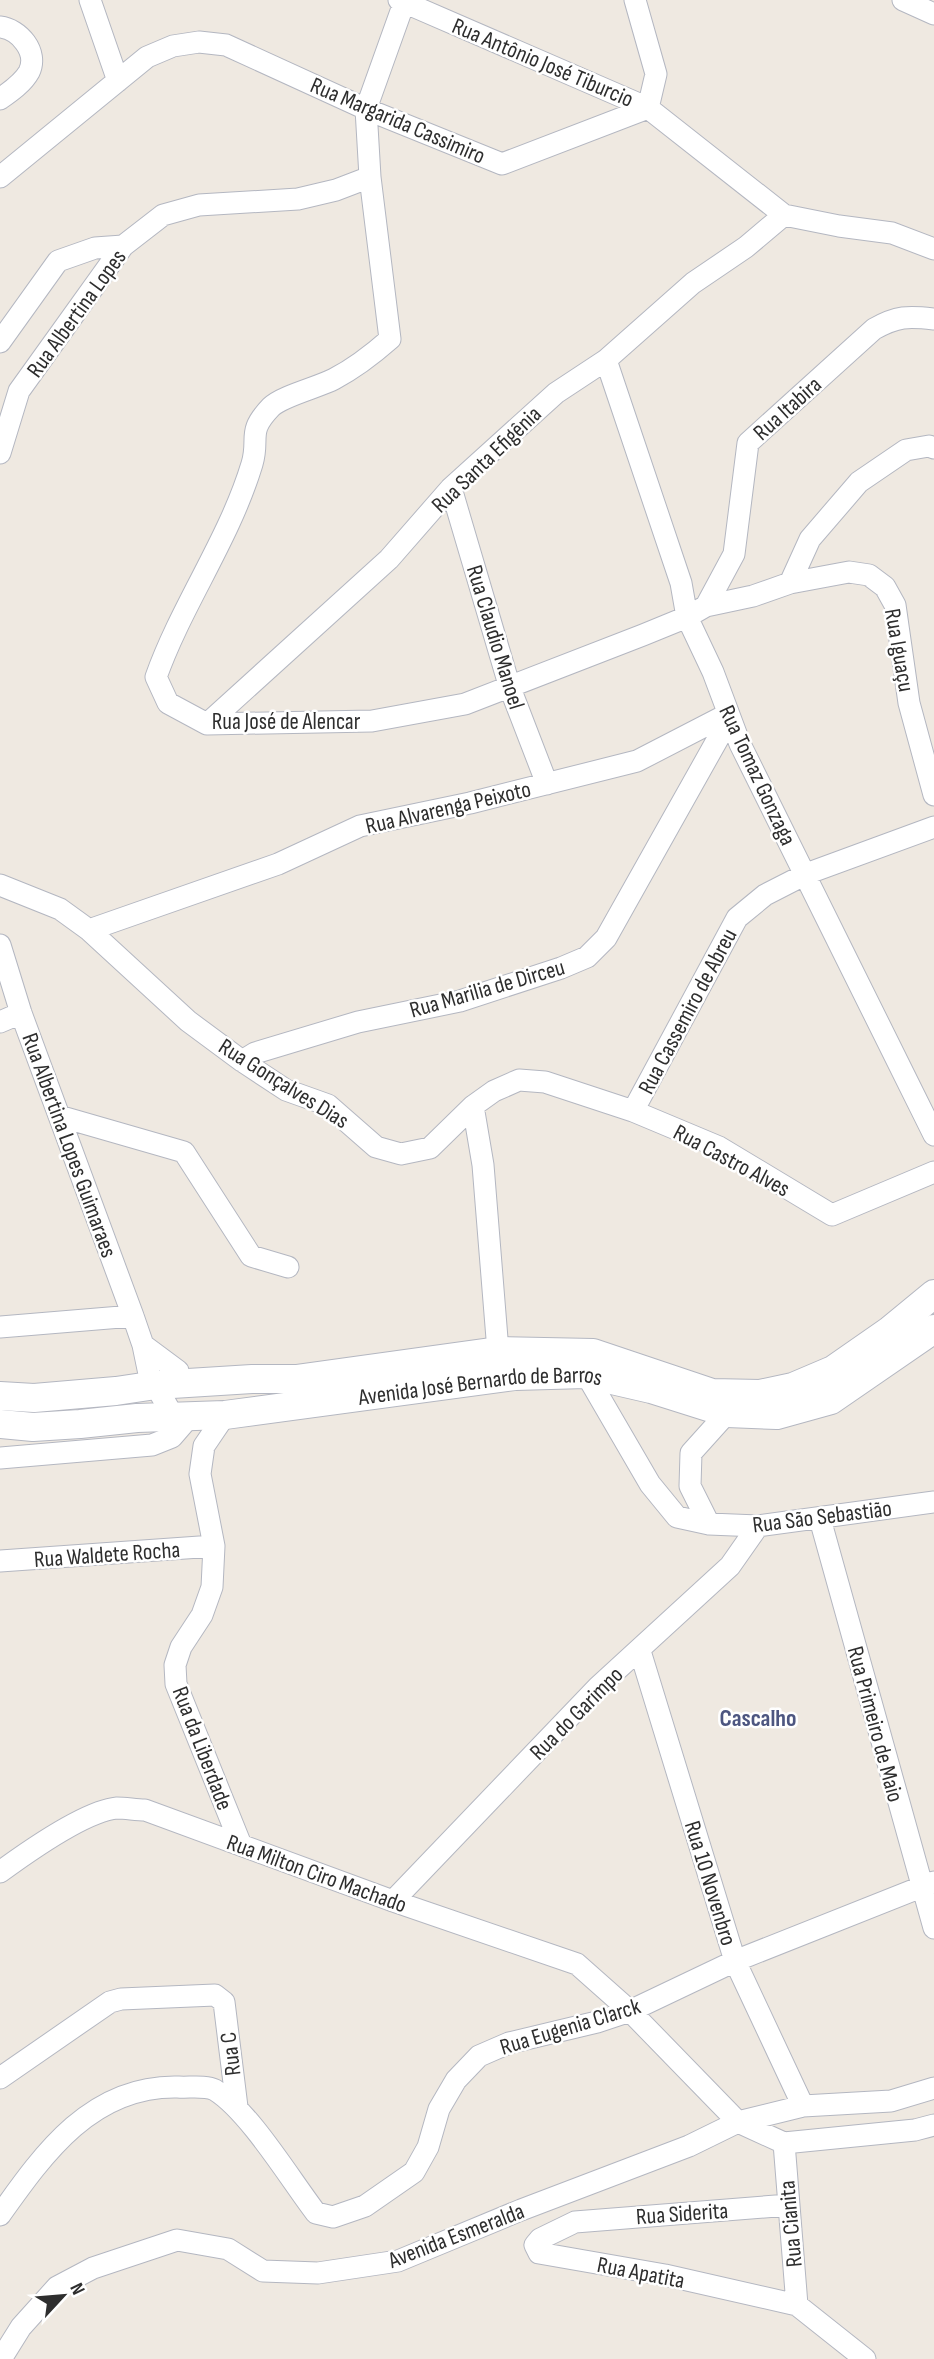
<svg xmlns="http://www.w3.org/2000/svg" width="934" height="2359" viewBox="0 0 934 2359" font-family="'Sofia Sans Condensed',sans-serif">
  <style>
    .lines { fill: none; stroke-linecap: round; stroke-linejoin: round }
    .street-casing { stroke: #b4b7c1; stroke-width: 23 }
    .secondary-casing { stroke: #b4b7c1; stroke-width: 30 }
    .street { stroke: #fff; stroke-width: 21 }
    .secondary { stroke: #fff; stroke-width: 28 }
    .labels { text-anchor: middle; stroke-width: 5; stroke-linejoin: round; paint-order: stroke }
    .street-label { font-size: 23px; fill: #2e2e2e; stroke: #fff }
    .neighbourhood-label { font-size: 24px; font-weight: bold; fill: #4d5680; stroke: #fff }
  </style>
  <rect width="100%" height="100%" fill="#efe9e1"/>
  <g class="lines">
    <defs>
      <path id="street" d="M 90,0 L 118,81
        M 399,0 L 648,108 L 784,215 L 839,226 L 892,233 L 934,249
        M 635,0 L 656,74 L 648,108
        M 903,0 L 934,14
        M 0,27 C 19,29 39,52 29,72 C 23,83 10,92 0,99
        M 0,177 L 147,57 L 173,46 L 199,42 L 226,45 L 366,109 L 502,164 L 648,108
        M 370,177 L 390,339 C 373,354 355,368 334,379 C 319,387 282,396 271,407 C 246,433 260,437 252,464 C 229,540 182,604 156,677 L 168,703 L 207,724 L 372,721 L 465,704 L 643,635 L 687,617 L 706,606 L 753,596 L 790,583 L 849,572 L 869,575 L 885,587 L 895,605 L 909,703 L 934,795
        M 0,342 L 58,261 L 95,248 L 123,246
        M 606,360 L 681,583 L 687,617 L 713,672 L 740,744 L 934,1135
        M 0,453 L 19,391 L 123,246 L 163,215 L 199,205 L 298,199 L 336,190 L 370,177 L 366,109 L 405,0
        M 451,488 L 510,688 L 547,784
        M 790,583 L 810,539 L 859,482 L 906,450 L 929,446 L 934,448
        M 706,606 L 734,554 L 748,443 L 874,329 C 897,316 908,316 934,319
        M 207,724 L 389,559 L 451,488 L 556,393 L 606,360 L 693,283 L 746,247 L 784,215
        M 0,885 L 60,909 L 89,930 L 188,1021 L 242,1061 L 286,1090 L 328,1105 L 376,1147 L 401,1154 L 430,1148 L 473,1106 L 494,1091 L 519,1080 L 545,1082 L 633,1111 L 719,1147 L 832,1215 L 934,1172
        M 89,930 L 278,864 L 360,826 L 470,803 L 637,761 L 728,714
        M 0,945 L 21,1013 L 133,1316 L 143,1345 L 149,1374 L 173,1416
        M 0,1022 L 21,1013
        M 242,1061 L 255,1053 L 358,1022 L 460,1001 L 561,968 L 587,957 L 606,938 L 729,719
        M 473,1106 L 483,1165 L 498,1351
        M 633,1111 L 737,918 L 765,895 L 806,874 L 934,827
        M 59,1116 L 184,1152 L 251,1256 L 288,1267
        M 0,1327 L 133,1316
        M 143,1345 L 178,1371
        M 586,1374 L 650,1484 L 677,1517 L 709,1524 L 758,1526 L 934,1502
        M 225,1415 L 204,1446 L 200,1474 L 214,1546 L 212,1587 L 202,1615 L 181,1647 L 175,1665 L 176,1684 L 241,1845
        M 0,1458 L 152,1445 L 172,1437 L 191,1415
        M 820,1519 L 934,1928
        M 709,1524 L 690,1486 L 691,1453 L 727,1413
        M 0,1561 L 214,1546
        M 640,1651 L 735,1961 L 803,2106
        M 0,1872 C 26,1853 85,1811 117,1808 C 126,1808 136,1810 145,1810 L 393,1901 L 577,1964 L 630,2011 L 738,2122 L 784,2143 L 915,2130 L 934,2125
        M 393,1901 L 598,1687 L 730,1566 L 758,1526
        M 0,2078 L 110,2002 L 121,1999 L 215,1995 L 224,2002 L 237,2107
        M 784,2143 L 797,2305
        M 789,2205 L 575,2222 L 540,2239 L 535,2245 L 539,2253 L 665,2275 L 797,2305 L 865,2359
        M 0,2215 C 44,2153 92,2085 178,2087 C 188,2088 205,2085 215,2090 C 249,2111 290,2179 316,2213 L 333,2217 L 365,2206 L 414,2172 L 428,2147 L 439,2109 L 456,2080 L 479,2056 L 509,2043 L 597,2022 L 630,2011 L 735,1961 L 934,1882
        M 1,2359 L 21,2327 L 57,2287 L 93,2268 L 177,2240 L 228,2249 L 263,2271 L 318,2273 L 398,2261 L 521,2210 L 689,2146 L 738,2122 L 803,2106 L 891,2101 L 934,2088"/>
      <g id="secondary">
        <path d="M 0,1396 L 34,1398 L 116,1391 L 156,1385 L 252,1379 L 296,1379 L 498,1351 L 593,1353 L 712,1393 L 760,1394 L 793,1387 L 833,1370 L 889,1331 L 934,1294"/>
        <path id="s1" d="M 0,1424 L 33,1427 L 80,1424 L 137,1418 L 225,1415 L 515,1376 L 586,1374 L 651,1389 L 727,1413 L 777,1415 L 831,1400 L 934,1329"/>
      </g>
    </defs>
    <!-- street casing -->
    <use href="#street" class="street-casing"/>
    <!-- secondary casing -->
    <use href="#secondary" class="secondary-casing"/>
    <!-- street -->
    <use href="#street" class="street"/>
    <!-- secondary -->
    <use href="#secondary" class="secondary"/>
  </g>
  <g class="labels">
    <!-- street labels -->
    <g class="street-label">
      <text transform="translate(543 62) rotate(23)" y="8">Rua Antônio José Tiburcio</text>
      <text transform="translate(398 120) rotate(23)" y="8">Rua Margarida Cassimiro</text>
      <text transform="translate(76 313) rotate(-54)" y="8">Rua Albertina Lopes</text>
      <text transform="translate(787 408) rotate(-42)" y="8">Rua Itabira</text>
      <text transform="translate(486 459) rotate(-44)" y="8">Rua Santa Efigênia</text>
      <text transform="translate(496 637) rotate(73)" y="8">Rua Claudio Manoel</text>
      <text transform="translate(900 650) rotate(80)" y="8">Rua Iguaçu</text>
      <text x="286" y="729">Rua José de Alencar</text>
      <text transform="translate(758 775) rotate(65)" y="8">Rua Tomaz Gonzaga</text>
      <text transform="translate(448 807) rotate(-13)" y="8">Rua Alvarenga Peixoto</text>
      <text transform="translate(487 988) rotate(-16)" y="8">Rua Marilia de Dirceu</text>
      <text transform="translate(687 1011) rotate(-62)" y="8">Rua Cassemiro de Abreu</text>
      <text transform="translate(284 1083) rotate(32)" y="8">Rua Gonçalves Dias</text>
      <text transform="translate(70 1145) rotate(70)" y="8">Rua Albertina Lopes Guimaraes</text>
      <text transform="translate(732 1160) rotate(28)" y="8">Rua Castro Alves</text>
      <text dy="8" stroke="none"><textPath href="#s1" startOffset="483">Avenida José Bernardo de Barros</textPath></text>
      <text transform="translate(822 1516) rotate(-7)" y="8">Rua São Sebastião</text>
      <text transform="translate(107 1554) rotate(-4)" y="8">Rua Waldete Rocha</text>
      <text transform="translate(576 1713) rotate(-45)" y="8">Rua do Garimpo</text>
      <text transform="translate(876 1724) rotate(75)" y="8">Rua Primeiro de Maio</text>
      <text transform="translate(203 1748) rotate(69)" y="8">Rua da Liberdade</text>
      <text transform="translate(317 1873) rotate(20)" y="8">Rua Milton Ciro Machado</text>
      <text transform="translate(711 1883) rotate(73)" y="8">Rua 10 Novenbro</text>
      <text transform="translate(570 2026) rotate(-17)" y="8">Rua Eugenia Clarck</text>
      <text transform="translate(230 2054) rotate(-97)" y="8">Rua C</text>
      <text transform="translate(682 2213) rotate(-4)" y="8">Rua Siderita</text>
      <text transform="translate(790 2224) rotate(-95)" y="8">Rua Cianita</text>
      <text transform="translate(456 2235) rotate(-21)" y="8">Avenida Esmeralda</text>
      <text transform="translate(641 2272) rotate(11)" y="8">Rua Apatita</text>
    </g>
    <!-- neighbourhood labels -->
    <g class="neighbourhood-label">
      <text x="758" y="1726">Cascalho</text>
    </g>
  </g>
  <!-- north arrow -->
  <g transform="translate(63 2296) rotate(64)" stroke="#ffffff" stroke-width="5" paint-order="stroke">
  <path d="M0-5L12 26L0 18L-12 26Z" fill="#2e2e2e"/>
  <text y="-10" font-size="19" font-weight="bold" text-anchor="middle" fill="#2e2e2e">N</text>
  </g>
</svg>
